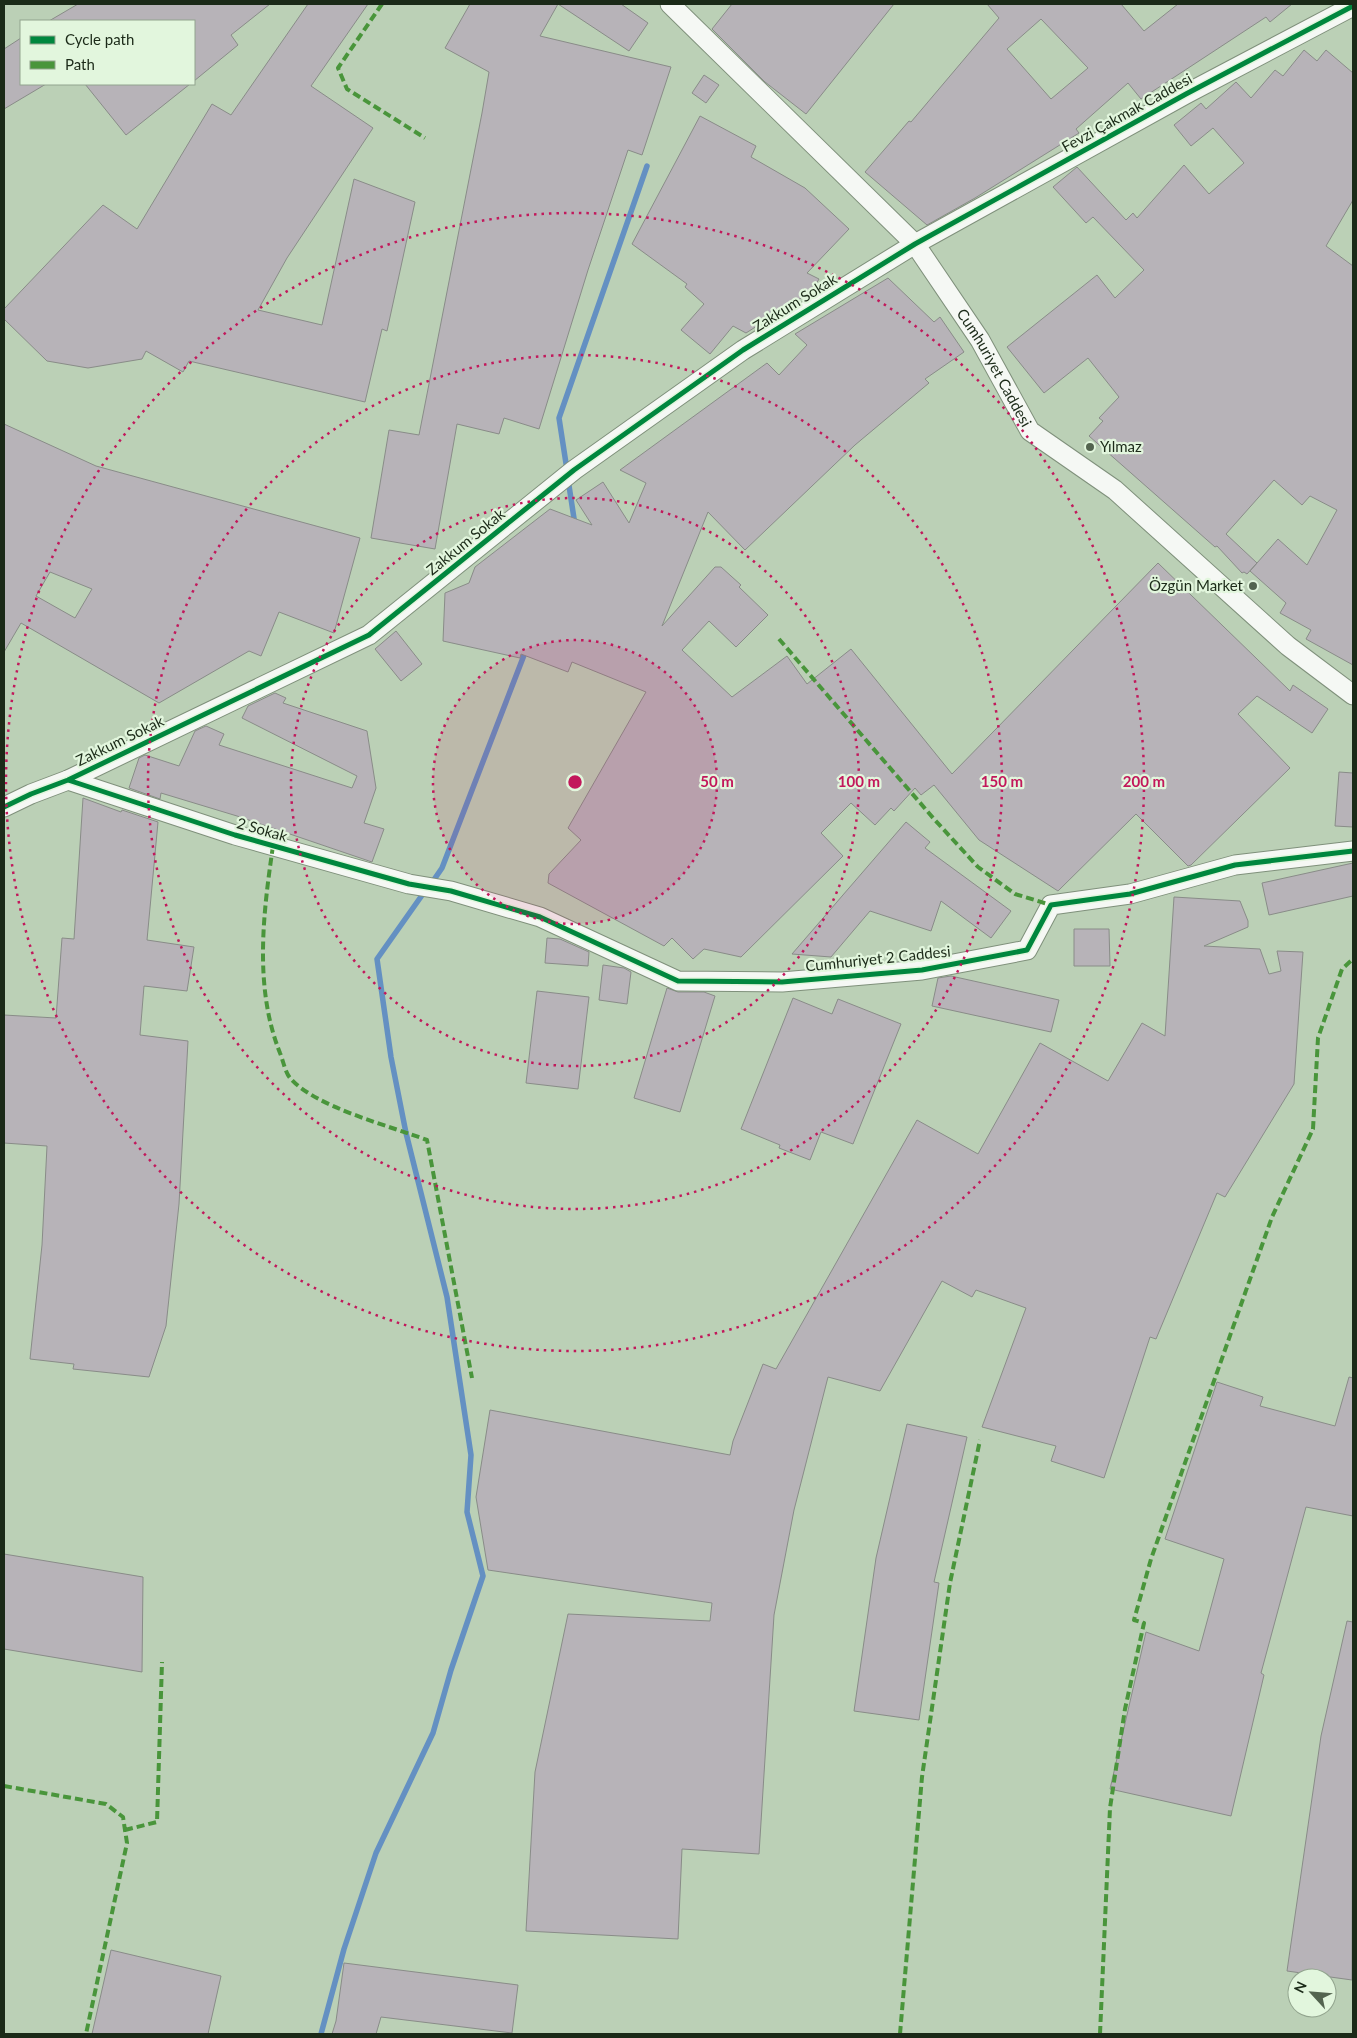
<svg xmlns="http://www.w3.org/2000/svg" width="1357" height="2038" viewBox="0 0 1357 2038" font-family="Lato,sans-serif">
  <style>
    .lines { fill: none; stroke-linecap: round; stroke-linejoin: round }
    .stream { stroke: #6490c2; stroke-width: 5.5 }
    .building { fill: #b7b3b8; stroke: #898c88; fill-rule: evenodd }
    .minor-casing { stroke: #7f907b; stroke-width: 21 }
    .minor { stroke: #f5f8f4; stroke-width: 19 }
    .quiet { stroke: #49953b; stroke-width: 4; stroke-dasharray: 8 4; stroke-linecap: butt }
    .cycleway-casing { stroke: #e2f6dd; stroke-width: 8 }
    .cycleway { stroke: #00873e; stroke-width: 5 }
    .ring { fill: none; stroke: #c2185b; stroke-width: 2.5; stroke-dasharray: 2.5 5 }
    .poi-dot { fill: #53644f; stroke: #e2f6dd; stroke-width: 2 }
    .labels { text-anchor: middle; stroke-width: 4.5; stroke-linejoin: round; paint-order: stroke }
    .street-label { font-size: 15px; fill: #1b2a18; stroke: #e2f6dd }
    .poi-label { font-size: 15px; fill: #1b2a18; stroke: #e2f6dd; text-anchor: start }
    .centre { fill: #c2185b; stroke: #e2f6dd; stroke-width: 2.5 }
    .ring-label { font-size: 15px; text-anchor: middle; font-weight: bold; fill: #c2185b; stroke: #e2f6dd; stroke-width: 4.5; stroke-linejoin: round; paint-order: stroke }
  </style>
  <rect width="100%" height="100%" fill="#bbd0b6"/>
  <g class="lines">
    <!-- stream -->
    <path class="stream" d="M 567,470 L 559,418 L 647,166
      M 568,479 L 575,525
      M 431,884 L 442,868 L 526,650
      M 321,2034 L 344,1949 L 376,1853 L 433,1733 L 451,1670 L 483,1576 L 467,1512 L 471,1455 L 447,1297 L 406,1133 L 391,1057 L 377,959 L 425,891"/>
  </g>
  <!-- building -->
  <path class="building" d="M 78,4 L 270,4 L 231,35 L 238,45 L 194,81 L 194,21 L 49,21 Z
    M 308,4 L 368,4 L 311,86 L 373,128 L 287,258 L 258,310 L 322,325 L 354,179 L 415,202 L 387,331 L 382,329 L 365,402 L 189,361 L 183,372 L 146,351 L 142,359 L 88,368 L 47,361 L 4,319 L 4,309 L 103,205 L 137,229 L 212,104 L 231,115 Z
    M 470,4 L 558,4 L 540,36 L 671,67 L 642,155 L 628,150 L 588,270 L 539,429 L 504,418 L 499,434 L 457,424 L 435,549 L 371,538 L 389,430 L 419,435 L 482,113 L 489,72 L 445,48 Z
    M 558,4 L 621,4 L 648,23 L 629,51 Z
    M 732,4 L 894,4 L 806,114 L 765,82 L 712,29 Z
    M 987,4 L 1121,4 L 1144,31 L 1178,4 L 1292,4 L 1270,22 L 1266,17 L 1141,99 L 1128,83 L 1076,129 L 1079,133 L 975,198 L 927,225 L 865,172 L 909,121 L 911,122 L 999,18 ZM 1041,19 L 1088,68 L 1051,99 L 1007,49 Z
    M 21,38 L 21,84 L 46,84 L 4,109 L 4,49 Z
    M 1304,50 L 1317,61 L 1326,50 L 1353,73 L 1353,200 L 1326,246 L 1353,266 L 1353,665 L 1306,639 L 1311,630 L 1280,613 L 1286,603 L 1250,571 L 1257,563 L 1247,574 L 1244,572 L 1242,573 L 1217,546 L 1215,547 L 1089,436 L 1103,421 L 1099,418 L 1119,397 L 1088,358 L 1044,393 L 1007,347 L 1097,275 L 1115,298 L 1144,270 L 1093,217 L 1086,223 L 1053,187 L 1077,167 L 1126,220 L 1133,213 L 1137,218 L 1184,165 L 1209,194 L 1244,163 L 1213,128 L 1191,146 L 1174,125 L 1201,103 L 1206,109 L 1236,82 L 1251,98 L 1275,70 L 1283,76 ZM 1274,480 L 1302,505 L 1310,496 L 1337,510 L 1307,565 L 1278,539 L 1257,563 L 1226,534 Z
    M 704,75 L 719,85 L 706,103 L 692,93 Z
    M 85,84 L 190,84 L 126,135 Z
    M 700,116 L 756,146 L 751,157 L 805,188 L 849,229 L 807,273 L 819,279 L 812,291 L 746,333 L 733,326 L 710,354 L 681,330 L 704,304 L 685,287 L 687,284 L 632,244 Z
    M 888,278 L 934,322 L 940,317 L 964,352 L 925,379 L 929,383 L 855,445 L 745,550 L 708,512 L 662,626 L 715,567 L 721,567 L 741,585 L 739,587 L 768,615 L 736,647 L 709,621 L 682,650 L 732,697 L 787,656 L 807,684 L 851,649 L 952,774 L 1158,563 L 1290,691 L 1293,685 L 1328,709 L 1312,733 L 1257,696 L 1238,714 L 1290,768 L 1191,865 L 1188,866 L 1136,814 L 1058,891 L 979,840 L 934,785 L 921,795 L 915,788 L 894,811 L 891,808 L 875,825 L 851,803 L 821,833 L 843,856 L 741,957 L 704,949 L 693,959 L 672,938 L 664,946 L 548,883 L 549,874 L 581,840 L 568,828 L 646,692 L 572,662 L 568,672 L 521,654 L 520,658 L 443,641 L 445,593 L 469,583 L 475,567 L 550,509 L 592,525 L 576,500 L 603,482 L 629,523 L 646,483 L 620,470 L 767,363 L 779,375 L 807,345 L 795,334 Z
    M 4,424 L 96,466 L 360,538 L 334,633 L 279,612 L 261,656 L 249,651 L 159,703 L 21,623 L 4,652 ZM 50,572 L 92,589 L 75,618 L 36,596 Z
    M 396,631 L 422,664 L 401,681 L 375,649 Z
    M 275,693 L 286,698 L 283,703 L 367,731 L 376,788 L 364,823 L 384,829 L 372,862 L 237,816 L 161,793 L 160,799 L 129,788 L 139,758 L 145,755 L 179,766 L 195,731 L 206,726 L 224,734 L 219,745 L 352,788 L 357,776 L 242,718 L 248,706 Z
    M 1339,772 L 1353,773 L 1353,827 L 1335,826 Z
    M 83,798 L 121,812 L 122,810 L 158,822 L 147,940 L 194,947 L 187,991 L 144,986 L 140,1035 L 188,1041 L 179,1204 L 166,1326 L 149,1377 L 73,1369 L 74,1364 L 30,1359 L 42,1245 L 47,1146 L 4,1143 L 4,1015 L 56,1018 L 62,938 L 74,939 Z
    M 906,822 L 930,842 L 925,848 L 1011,911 L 991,938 L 941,901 L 931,931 L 870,911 L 831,957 L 792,954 Z
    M 1353,863 L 1353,896 L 1269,915 L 1262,883 Z
    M 1174,897 L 1240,901 L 1248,921 L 1248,927 L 1204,946 L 1260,949 L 1269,974 L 1281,971 L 1277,951 L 1303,952 L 1294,1084 L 1225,1197 L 1217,1193 L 1156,1339 L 1150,1337 L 1104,1478 L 1051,1461 L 1056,1446 L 982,1427 L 1026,1308 L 976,1290 L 972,1297 L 942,1281 L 880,1391 L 828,1377 L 794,1510 L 774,1615 L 759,1854 L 682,1849 L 678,1939 L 526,1931 L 535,1772 L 568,1614 L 710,1621 L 712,1603 L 488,1570 L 476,1497 L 490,1410 L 730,1455 L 733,1441 L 763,1364 L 776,1369 L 917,1120 L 978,1154 L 1040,1043 L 1108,1081 L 1142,1023 L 1165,1036 Z
    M 1074,929 L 1109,929 L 1110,966 L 1074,966 Z
    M 547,938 L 560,939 L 589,952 L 588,966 L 545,963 Z
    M 603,965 L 624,968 L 631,972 L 627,1004 L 599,1000 Z
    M 951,976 L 1059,1000 L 1051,1032 L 932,1006 L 938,978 Z
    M 667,988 L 678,992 L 704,992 L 715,996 L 680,1112 L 634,1098 Z
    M 537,991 L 589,997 L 578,1089 L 526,1083 Z
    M 793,998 L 832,1014 L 838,999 L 901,1024 L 853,1144 L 821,1132 L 810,1160 L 779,1148 L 780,1145 L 741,1129 Z
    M 1349,1377 L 1353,1378 L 1353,1516 L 1306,1507 L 1261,1673 L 1264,1675 L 1231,1816 L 1110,1789 L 1146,1632 L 1199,1651 L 1224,1559 L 1165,1539 L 1217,1382 L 1263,1397 L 1260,1406 L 1335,1426 Z
    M 907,1424 L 967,1437 L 934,1582 L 939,1583 L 919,1720 L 854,1711 L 876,1558 Z
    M 4,1554 L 143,1577 L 142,1672 L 4,1649 Z
    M 1347,1621 L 1353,1622 L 1352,1980 L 1287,1971 L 1321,1736 Z
    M 111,1950 L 221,1976 L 208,2034 L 92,2034 Z
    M 344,1963 L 518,1985 L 512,2033 L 381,2017 L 376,2034 L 332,2034 L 336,2021 Z"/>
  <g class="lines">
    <defs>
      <g id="minor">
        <path id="s1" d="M 670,4 L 915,244 L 980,340 L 1030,431 L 1115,490 L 1288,646 L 1353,695"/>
        <path d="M 68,780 L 235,835 L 409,884 L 451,891 L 540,917 L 678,981 L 782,982 L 922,970 L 1027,950 L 1051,905 L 1130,894 L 1235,865 L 1353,851"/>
        <path d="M 4,807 L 31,794 L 68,780 L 369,635 L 574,470 L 743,350 L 915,244 L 1186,94 L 1353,6"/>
      </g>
    </defs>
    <!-- minor casing -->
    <use href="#minor" class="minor-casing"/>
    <!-- minor -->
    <use href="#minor" class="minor"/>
    <!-- quiet -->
    <path class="quiet" d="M 382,4 L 338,68 L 347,89 L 425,138
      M 779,639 L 934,819 L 978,867 L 1015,894 L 1051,905
      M 273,846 C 263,914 254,988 280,1053 C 283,1060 285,1072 290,1078 C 315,1107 390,1126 427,1140 L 472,1378
      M 4,1786 L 106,1804 L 123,1817 L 127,1843 L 86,2034
      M 125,1830 L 157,1822 L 162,1662
      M 900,2034 L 922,1777 L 950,1583 L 980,1440
      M 1100,2034 L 1110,1808 L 1125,1709 L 1144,1623 L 1134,1620 L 1151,1559 L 1272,1217 L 1313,1129 L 1318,1038 L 1342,969 L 1353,959"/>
    <defs>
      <path id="cycleway" d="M 68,780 L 235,835 L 409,884 L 451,891 L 540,917 L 678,981 L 782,982 L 922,970 L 1027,950 L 1051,905 L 1130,894 L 1235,865 L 1353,851
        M 4,807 L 31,794 L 68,780 L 369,635 L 574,470 L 743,350 L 915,244 L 1186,94 L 1353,6"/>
    </defs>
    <!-- cycleway casing -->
    <use href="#cycleway" class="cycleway-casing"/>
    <!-- cycleway -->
    <use href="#cycleway" class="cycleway"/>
  </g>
  <!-- distance rings -->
  <circle cx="575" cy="782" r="142" fill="#c2185b" fill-opacity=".12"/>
  <g class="ring">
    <circle cx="575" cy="782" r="142"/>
    <circle cx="575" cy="782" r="284"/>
    <circle cx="575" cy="782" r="427"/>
    <circle cx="575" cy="782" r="569"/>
  </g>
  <!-- markers -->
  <g class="poi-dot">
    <circle cx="1090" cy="447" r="5"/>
    <circle cx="1253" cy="586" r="5"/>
  </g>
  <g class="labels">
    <!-- street labels -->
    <g class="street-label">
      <text transform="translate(1127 113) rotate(-29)" y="5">Fevzi Çakmak Caddesi</text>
      <text transform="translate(795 303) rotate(-32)" y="5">Zakkum Sokak</text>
      <text dy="5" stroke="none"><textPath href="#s1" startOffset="490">Cumhuriyet Caddesi</textPath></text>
      <text transform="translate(466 542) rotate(-39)" y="5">Zakkum Sokak</text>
      <text transform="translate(120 741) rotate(-26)" y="5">Zakkum Sokak</text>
      <text transform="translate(262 830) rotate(16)" y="5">2 Sokak</text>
      <text transform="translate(878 959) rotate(-6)" y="5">Cumhuriyet 2 Caddesi</text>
    </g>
    <!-- poi labels -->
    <g class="poi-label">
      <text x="1100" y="452">Yılmaz</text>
      <text x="1243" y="591" text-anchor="end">Özgün Market</text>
    </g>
  </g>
  <circle cx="575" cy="782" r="8" class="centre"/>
  <g class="ring-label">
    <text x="717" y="787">50 m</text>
    <text x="859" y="787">100 m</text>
    <text x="1002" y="787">150 m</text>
    <text x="1144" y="787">200 m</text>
  </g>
  <!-- border -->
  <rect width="1357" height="2038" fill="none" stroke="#1b2a18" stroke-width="10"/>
  <!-- legend -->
  <rect x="20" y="20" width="175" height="65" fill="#e2f6dd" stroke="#92a48e"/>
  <rect x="30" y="36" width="25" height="8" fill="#00873e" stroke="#92a48e"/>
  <text x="65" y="45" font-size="15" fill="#1b2a18">Cycle path</text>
  <rect x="30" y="61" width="25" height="8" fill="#49953b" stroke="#92a48e"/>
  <text x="65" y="70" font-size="15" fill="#1b2a18">Path</text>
  <!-- north arrow -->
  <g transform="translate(1312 1993) rotate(296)"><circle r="24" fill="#e2f6dd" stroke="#92a48e"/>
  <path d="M0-4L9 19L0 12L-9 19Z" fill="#53644f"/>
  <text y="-8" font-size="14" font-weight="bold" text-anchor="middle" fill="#1b2a18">N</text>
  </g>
</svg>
